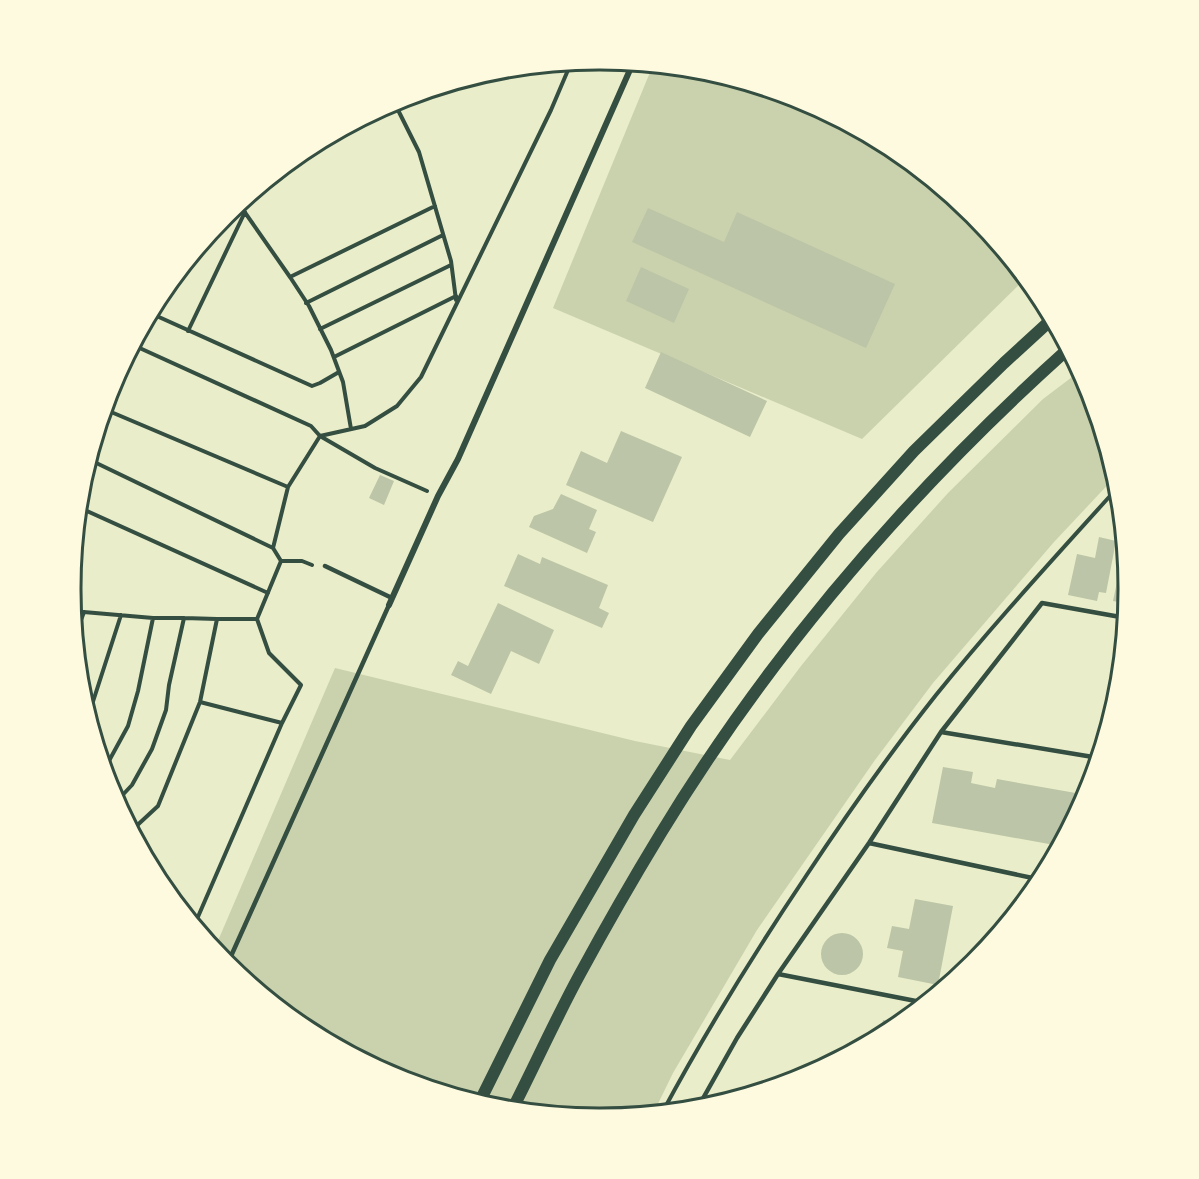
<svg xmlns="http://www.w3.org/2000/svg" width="1199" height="1179" viewBox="0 0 1199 1179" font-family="Mulish,sans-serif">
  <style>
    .green { fill: #cad2ad }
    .building { fill: #bcc5a7 }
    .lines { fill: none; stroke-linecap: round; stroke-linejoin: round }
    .path { stroke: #344e41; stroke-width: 4 }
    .service { stroke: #344e41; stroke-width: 4.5 }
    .minor { stroke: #344e41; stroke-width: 6 }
    .secondary { stroke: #344e41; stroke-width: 12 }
    .rim { fill: none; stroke: #344e41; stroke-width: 3 }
  </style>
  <rect width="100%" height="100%" fill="#e9edc9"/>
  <!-- green -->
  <path class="green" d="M 653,65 L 703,70 L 802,100 L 894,149 L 974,215 L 1026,278 L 862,439 L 553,308 Z
    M 1080,371 L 1089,387 L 1116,476 L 1054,542 L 933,683 L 875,760 L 757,930 L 673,1073 L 653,1114 L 599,1119 L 496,1109 L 397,1079 L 305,1030 L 225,964 L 214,950 L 335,668 L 635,741 L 730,760 L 801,666 L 876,573 L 948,493 L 1043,399 Z"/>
  <!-- building -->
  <path class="building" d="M 648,208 L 724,242 L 737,212 L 895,284 L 866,348 L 632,242 Z
    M 641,267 L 689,289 L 674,323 L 626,301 Z
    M 661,352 L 767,401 L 750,437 L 645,388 Z
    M 621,431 L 682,457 L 653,522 L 566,485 L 581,451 L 607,463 Z
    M 380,475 L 394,481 L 384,505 L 369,498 Z
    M 561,494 L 597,510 L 589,529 L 596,532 L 587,553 L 529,527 L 534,516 L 553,509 Z
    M 1099,537 L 1116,541 L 1106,593 L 1099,592 L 1097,601 L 1068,595 L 1077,554 L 1095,558 Z
    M 1124,549 L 1129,590 L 1128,604 L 1113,601 Z
    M 518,554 L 540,564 L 542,557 L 608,585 L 599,608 L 609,613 L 602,628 L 504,586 Z
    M 498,603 L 554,630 L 539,664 L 511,651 L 491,694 L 451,675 L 458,661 L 468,666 Z
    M 943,767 L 973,772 L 971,783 L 995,788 L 997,779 L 1087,795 L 1060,846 L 932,823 Z
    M 915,899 L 953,906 L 938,985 L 898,977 L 903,951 L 887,948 L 892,926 L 909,929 Z
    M821 954a21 21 0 1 1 42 0a21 21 0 1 1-42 0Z
    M 883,1020 L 901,1024 L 893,1030 L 879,1038 Z"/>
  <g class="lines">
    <!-- path -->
    <path class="path" d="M 394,102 L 419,152 L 451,261 L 456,300
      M 290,162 L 417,94
      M 239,204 L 290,277 L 309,306 L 331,350 L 343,382 L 351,429
      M 290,277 L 435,206
      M 306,303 L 443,235
      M 150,313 L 312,386 L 320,383 L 339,372
      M 154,315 L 168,285
      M 320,329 L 451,265
      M 188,331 L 245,212
      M 133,345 L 311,426 L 320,436 L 375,468 L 427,491
      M 334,357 L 456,296
      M 104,409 L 288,487
      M 88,459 L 273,548
      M 78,507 L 268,593
      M 281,561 L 302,561 L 312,565
      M 72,611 L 153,618 L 184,618 L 217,619
      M 75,636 L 84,612
      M 200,702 L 282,723
      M 88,717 L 121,615
      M 104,770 L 128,726 L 138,691 L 153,618
      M 116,802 L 132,785 L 152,749 L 166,710 L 169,685 L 184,618
      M 131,831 L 158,806 L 200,702 L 217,619 L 257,619 L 281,561 L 273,548 L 288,487 L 320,436 L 365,426 L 397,406 L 421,377 L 551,110 L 571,63
      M 194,926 L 282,723 L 301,685 L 269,653 L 257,619
      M 662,1113 C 706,1031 755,952 806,876 C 847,814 890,753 936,695 C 994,623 1057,555 1119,486"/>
    <!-- service -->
    <path class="service" d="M 325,566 L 392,598
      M 941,732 L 1099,758
      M 869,843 L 1042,880
      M 227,965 L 389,605
      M 778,974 L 926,1003
      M 697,1109 L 737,1038 L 778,974 L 869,843 L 941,732 L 1042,603 L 1126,618"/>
    <!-- minor -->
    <path class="minor" d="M 389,605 L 438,496 L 458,459 L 633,63"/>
    <!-- secondary -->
    <path class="secondary" d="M 479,1103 L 550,960 L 634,815 L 691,726 L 758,634 L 839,534 L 914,451 L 1004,363 L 1052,319
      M 512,1110 C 535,1065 556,1018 580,974 C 606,926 633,879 661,833 C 771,652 911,490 1068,349"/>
  </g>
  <!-- crop -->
  <path d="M0 0H1199V1179H0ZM599 70H600A518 518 0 0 1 1118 588V590A518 518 0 0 1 600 1108H599A518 518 0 0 1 81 590V588A518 518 0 0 1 599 70Z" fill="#fefae0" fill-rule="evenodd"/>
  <path class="rim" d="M599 70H600A518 518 0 0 1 1118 588V590A518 518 0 0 1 600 1108H599A518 518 0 0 1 81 590V588A518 518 0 0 1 599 70Z"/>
</svg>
